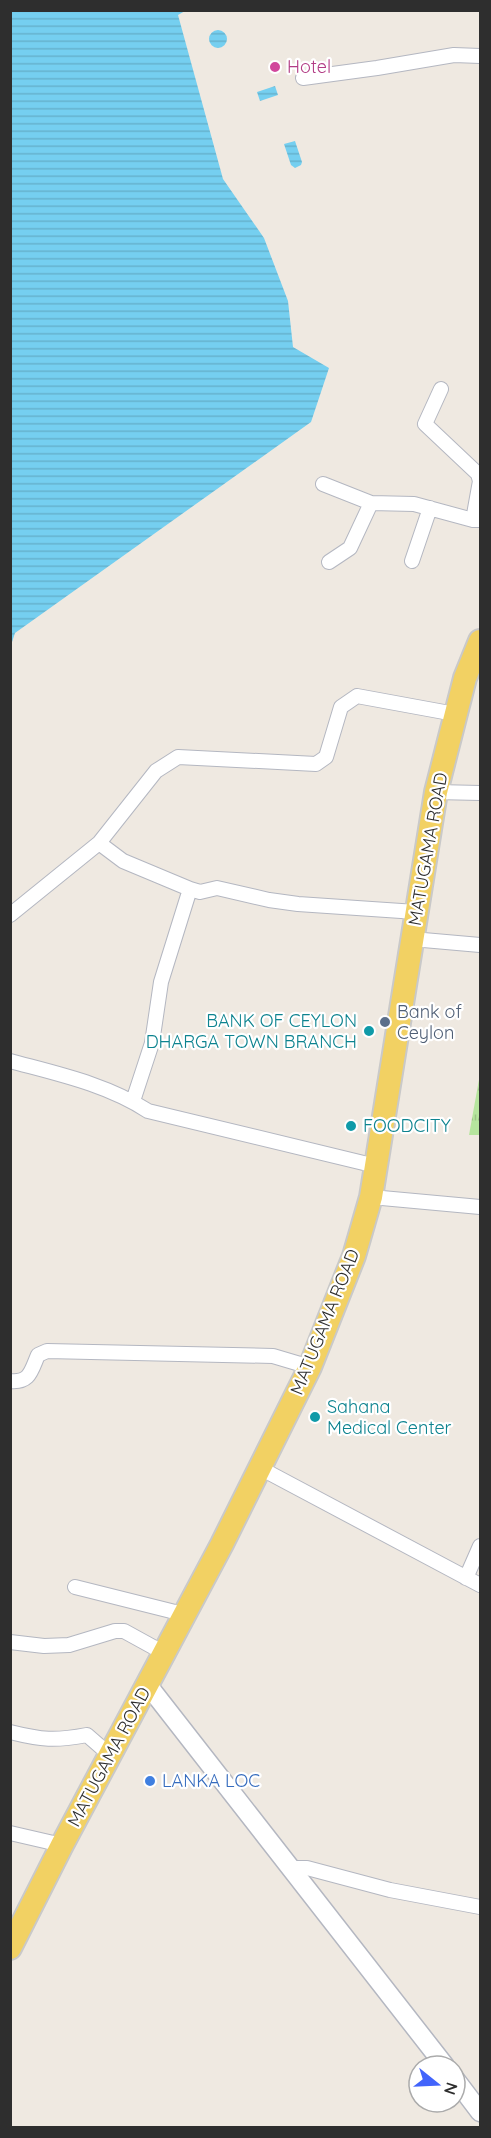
<svg xmlns="http://www.w3.org/2000/svg" width="491" height="2138" viewBox="0 0 491 2138" font-family="Quicksand,sans-serif">
  <style>
    .park { fill: url(#park-tufts) }
    .water { fill: url(#water-rules) }
    .lines { fill: none; stroke-linecap: round; stroke-linejoin: round }
    .minor-casing { stroke: #b4b7c1; stroke-width: 16 }
    .tertiary-casing { stroke: #b4b7c1; stroke-width: 21 }
    .primary-casing { stroke: #c9c9c9; stroke-width: 26 }
    .minor { stroke: #fff; stroke-width: 14 }
    .tertiary { stroke: #fff; stroke-width: 18 }
    .primary { stroke: #f2d163; stroke-width: 22 }
    .hotel-dot { fill: #d1479c; stroke: #fff; stroke-width: 2 }
    .service-dot { fill: #5c6f8a; stroke: #fff; stroke-width: 2 }
    .culture-dot { fill: #0f9aa8; stroke: #fff; stroke-width: 2 }
    .shop-dot { fill: #3f7fe0; stroke: #fff; stroke-width: 2 }
    .labels { text-anchor: middle; stroke-width: 4.5; stroke-linejoin: round; paint-order: stroke }
    .hotel-label { font-size: 18px; fill: #b23c85; stroke: #fff; text-anchor: start }
    .street-label { font-size: 18px; fill: #2e2e2e; stroke: #fff }
    .service-label { font-size: 18px; fill: #4e5e75; stroke: #fff; text-anchor: start }
    .culture-label { font-size: 18px; fill: #0d838f; stroke: #fff; text-anchor: start }
    .shop-label { font-size: 18px; fill: #366cbe; stroke: #fff; text-anchor: start }
  </style>
  <defs>
    <pattern id="park-tufts" width="24" height="20" patternUnits="userSpaceOnUse" patternTransform="scale(1.5)"><rect width="24" height="20" fill="#b6e59e"/><path d="M3 7l-1-3M5 7V3M7 7l1-3M15 17l-1-3M17 17v-4M19 17l1-3" fill="none" stroke="#9dc588"/></pattern>
    <pattern id="water-rules" width="6" height="5" patternUnits="userSpaceOnUse" patternTransform="scale(1.5)"><rect width="6" height="5" fill="#75cff0"/><path d="M0 2.5h6" fill="none" stroke="#66b2ce"/></pattern>
  </defs>
  <rect width="100%" height="100%" fill="#efe9e1"/>
  <!-- park -->
  <path class="park" d="M 480,1074 L 480,1135 L 469,1135 Z"/>
  <!-- water -->
  <path class="water" d="M 11,10 L 185,11 L 178,15 L 223,179 L 264,238 L 288,301 L 293,347 L 329,368 L 311,422 L 15,633 L 11,645 Z
    M209 39a9 9 0 1 1 18 0a9 9 0 1 1-18 0Z
    M 275,86 L 278,95 L 260,101 L 257,92 Z
    M 295,141 L 302,162 L 301,165 L 295,168 L 291,165 L 284,144 Z"/>
  <g class="lines">
    <defs>
      <path id="minor" d="M 303,78 L 377,68 L 454,55 L 480,56
        M 441,389 L 425,424 L 478,474 L 480,481 L 473,520
        M 323,484 L 371,503
        M 412,561 L 430,508
        M 329,562 L 350,548 L 371,503 L 414,504 L 473,520 L 480,520
        M 436,792 L 480,793
        M 99,843 L 123,861 L 190,889
        M 10,915 L 99,843 L 156,771 L 178,757 L 316,764 L 326,757 L 341,707 L 357,696 L 455,714
        M 412,939 L 480,945
        M 10,1061 C 58,1074 106,1084 148,1111 L 376,1166
        M 133,1101 L 152,1043 L 161,982 L 190,889 L 200,892 L 217,888 L 269,900 L 298,904 L 416,912
        M 371,1197 L 480,1207
        M 10,1381 C 30,1383 31,1371 38,1355 L 47,1351 L 273,1356 L 310,1367
        M 260,1468 L 480,1585
        M 466,1578 L 480,1546
        M 75,1587 L 183,1614
        M 10,1642 L 44,1646 L 69,1645 L 115,1631 L 124,1631 L 164,1653
        M 10,1732 C 42,1740 55,1741 87,1735 L 110,1755
        M 10,1833 L 62,1845
        M 291,1868 L 307,1868 L 390,1890 L 480,1907"/>
      <path id="tertiary" d="M 147,1684 L 445,2066
        M 455,2079 L 480,2112"/>
      <path id="primary" d="M 10,1948 L 62,1845 L 222,1544 L 310,1367 L 354,1256 L 371,1197 L 436,792 L 465,678 L 480,641"/>
    </defs>
    <!-- minor casing -->
    <use href="#minor" class="minor-casing"/>
    <!-- tertiary casing -->
    <use href="#tertiary" class="tertiary-casing"/>
    <!-- primary casing -->
    <use href="#primary" class="primary-casing"/>
    <!-- minor -->
    <use href="#minor" class="minor"/>
    <!-- tertiary -->
    <use href="#tertiary" class="tertiary"/>
    <!-- primary -->
    <use href="#primary" class="primary"/>
  </g>
  <!-- markers -->
  <circle class="hotel-dot" cx="275" cy="67" r="6"/>
  <circle class="service-dot" cx="385" cy="1022" r="6"/>
  <g class="culture-dot">
    <circle cx="369" cy="1031" r="6"/>
    <circle cx="351" cy="1126" r="6"/>
    <circle cx="315" cy="1417" r="6"/>
  </g>
  <circle class="shop-dot" cx="150" cy="1781" r="6"/>
  <g class="labels">
    <!-- hotel labels -->
    <g class="hotel-label">
      <text x="287" y="73">Hotel</text>
    </g>
    <!-- street labels -->
    <g class="street-label">
      <text transform="translate(428 849) rotate(-80)" y="6">MATUGAMA ROAD</text>
      <text transform="translate(325 1322) rotate(-68)" y="6">MATUGAMA ROAD</text>
      <text transform="translate(109 1757) rotate(-62)" y="6">MATUGAMA ROAD</text>
    </g>
    <!-- service labels -->
    <g class="service-label">
      <text x="397" y="1018">Bank of<tspan x="397" dy="21">Ceylon</tspan></text>
    </g>
    <!-- culture labels -->
    <g class="culture-label">
      <text x="357" y="1027" text-anchor="end">BANK OF CEYLON<tspan x="357" dy="21">DHARGA TOWN BRANCH</tspan></text>
      <text x="363" y="1132">FOODCITY</text>
      <text x="327" y="1413">Sahana<tspan x="327" dy="21">Medical Center</tspan></text>
    </g>
    <!-- shop labels -->
    <g class="shop-label">
      <text x="162" y="1787">LANKA LOC</text>
    </g>
  </g>
  <!-- border -->
  <rect width="491" height="2138" fill="none" stroke="#2e2e2e" stroke-width="24"/>
  <!-- north arrow -->
  <g transform="translate(437 2084) rotate(108)"><circle r="28" fill="#ffffff" stroke="#ababab" stroke-width="1.5"/>
  <path d="M0-4.5L10 22L0 15L-10 22Z" fill="#4264fb"/>
  <text y="-9" font-size="16" font-weight="bold" text-anchor="middle" fill="#2e2e2e">N</text>
  </g>
</svg>
